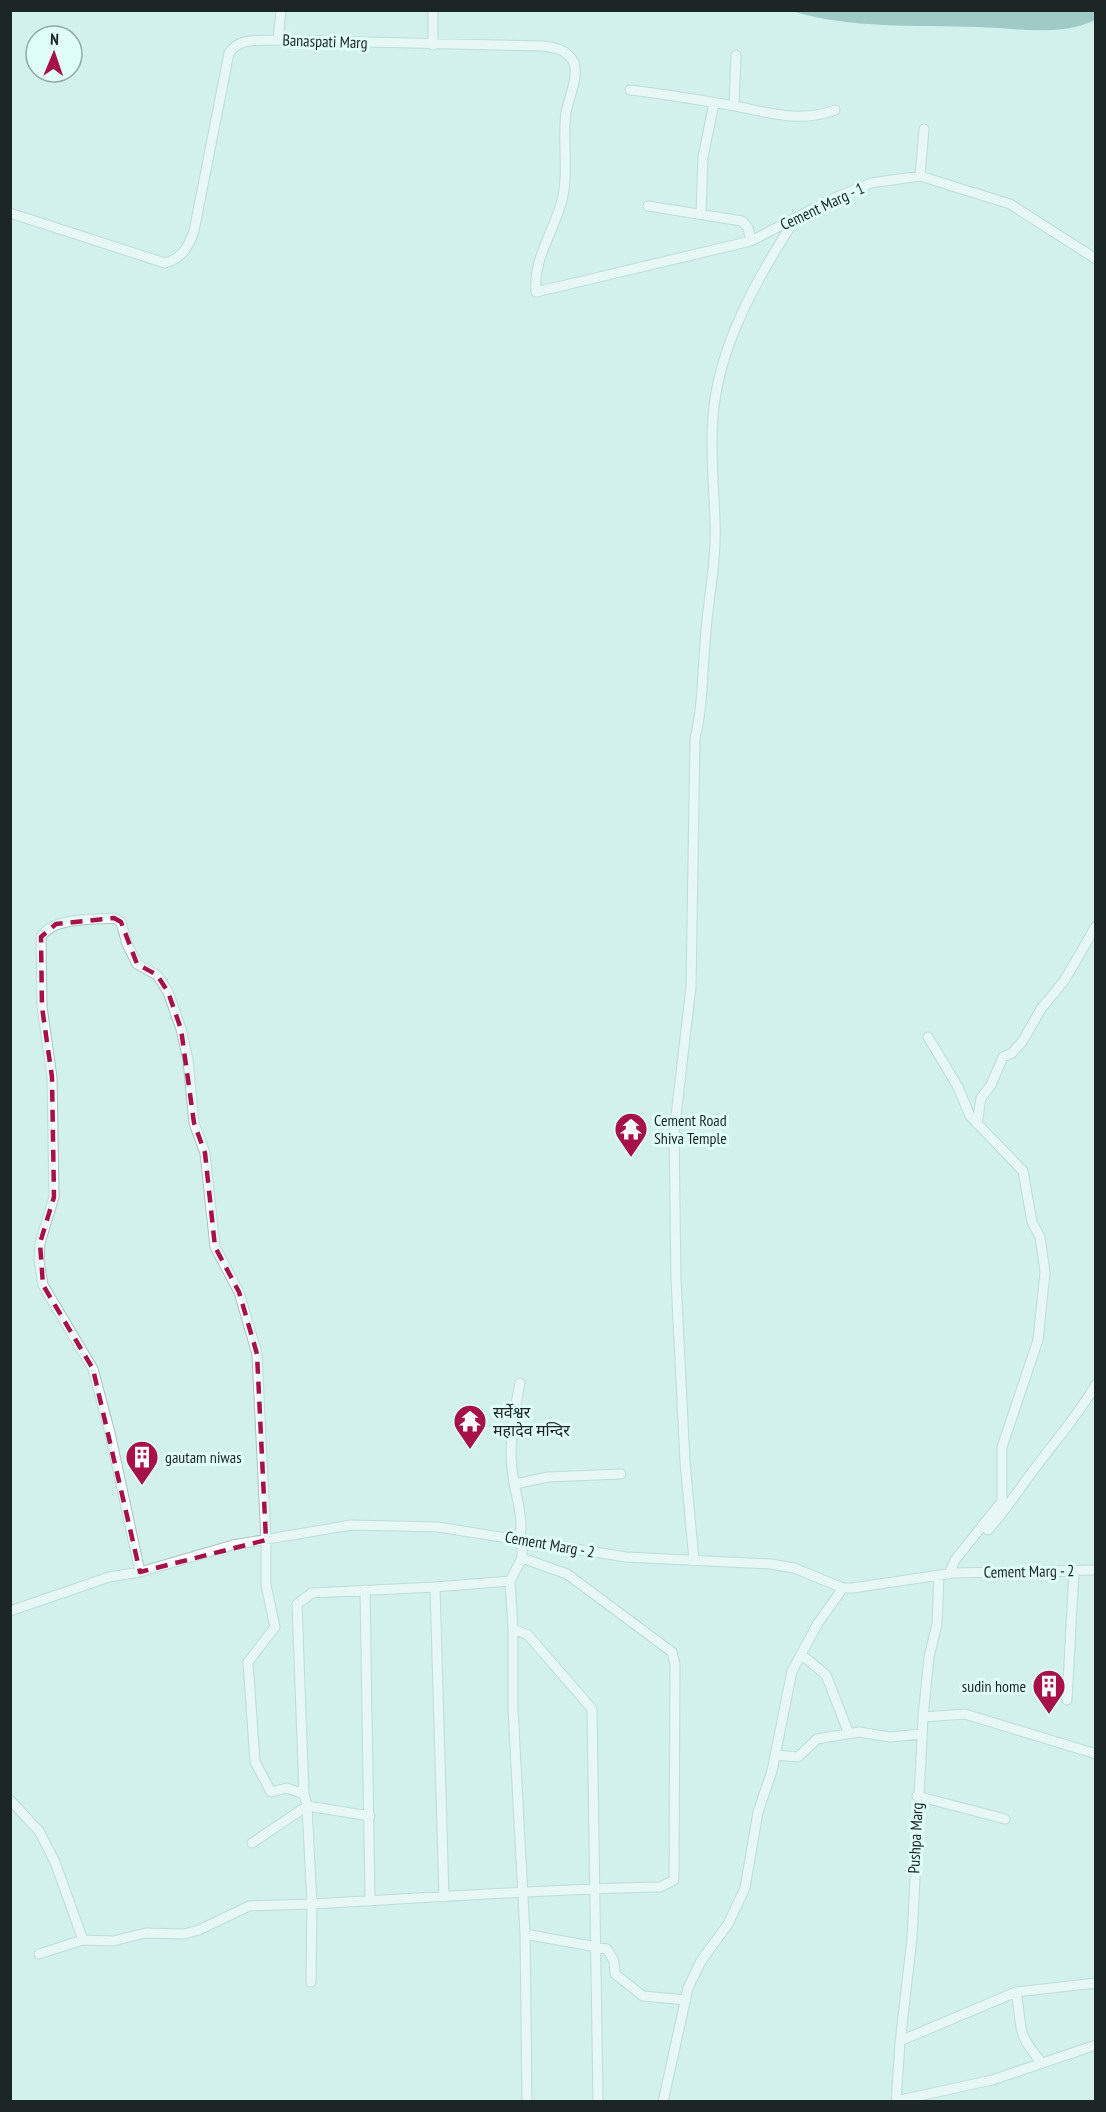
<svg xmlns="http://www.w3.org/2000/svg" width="1106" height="2112" viewBox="0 0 1106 2112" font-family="'PT Sans Narrow','Noto Sans Devanagari',sans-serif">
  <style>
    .water { fill: #659b95 }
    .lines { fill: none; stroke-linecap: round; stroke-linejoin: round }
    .minor-casing { stroke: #a6c3bf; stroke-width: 11 }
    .minor { stroke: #fff; stroke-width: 9 }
    .marked { fill: none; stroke: #a6114a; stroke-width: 4.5; stroke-dasharray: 12 8; stroke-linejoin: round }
    .labels { text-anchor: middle; stroke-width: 6; stroke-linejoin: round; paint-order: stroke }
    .street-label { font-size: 16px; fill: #1b2625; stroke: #dffdf9 }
    .poi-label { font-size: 16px; fill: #1b2625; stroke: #dffdf9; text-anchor: start }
  </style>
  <rect width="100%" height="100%" fill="#d2f0ec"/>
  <!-- water -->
  <path class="water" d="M 1095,10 L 1095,20 C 1061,37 1015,28 978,27 C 915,25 852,29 791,11 Z"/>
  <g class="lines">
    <defs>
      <path id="minor" d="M 433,10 L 433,45
        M 278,40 L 281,10
        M 630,90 C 665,94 700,100 735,106 C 769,113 802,123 835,110
        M 734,106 L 736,55
        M 920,176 L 924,129
        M 648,206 L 742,221 L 748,228 L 751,241
        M 10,213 L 165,263 C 183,258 188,247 194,231 L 229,53 C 239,37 260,41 278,40 L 544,46 C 557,48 568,50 574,63 C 579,77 568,99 566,113 C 562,142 569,172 562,200 C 554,232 533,258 536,292 L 751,241 L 832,199 L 871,183 L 920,176 L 1010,204 L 1096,259
        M 701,214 L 703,157 L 714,103
        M 928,1037 L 958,1087 L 970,1116 L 1023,1171 L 1032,1222 L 1040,1237 L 1045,1272 L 1038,1340 L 1002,1447 L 1002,1501 L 955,1560 L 949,1574
        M 977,1124 L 981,1098 L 991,1085 L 1003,1057 L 1012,1053 L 1022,1042 L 1041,1009 L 1064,981 L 1096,926
        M 520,1383 C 515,1407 509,1444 512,1468 C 514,1493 524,1513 520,1538
        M 515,1484 L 548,1477 L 621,1474
        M 988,1530 C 1001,1515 1010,1503 1022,1486 C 1046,1451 1075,1421 1096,1384
        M 522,1539 L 522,1558 L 510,1581 L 513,1629 L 513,1709 L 525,1934 L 527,2102
        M 694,1561 L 685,1462 L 676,1280 L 674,1132 L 691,987 L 695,738 C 703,707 702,676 705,644 C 707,603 717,562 715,521 C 714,488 710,451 713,417 C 718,346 758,276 796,218
        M 140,1572 L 110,1433 L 93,1369 L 43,1285 L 39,1261 L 40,1243 L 54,1197 L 52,1077 L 42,1007 L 41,937 C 53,917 92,920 114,918 L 121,922 L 127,944 L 137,964 L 157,975 L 168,992 L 181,1029 L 188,1060 L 194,1123 L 205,1153 L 215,1247 L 239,1292 L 257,1354 L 266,1540 L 266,1585 L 275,1627 L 248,1662 L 255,1762 L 271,1792 L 287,1788 L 304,1794
        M 435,1587 L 510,1581
        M 365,1590 L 370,1901
        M 10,1611 L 109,1577 L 140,1572 L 233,1545 L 351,1525 L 438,1527 L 626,1557 L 771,1564 L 794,1568 L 843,1588 L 853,1588 L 953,1573 L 1096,1570
        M 513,1629 L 528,1635 L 592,1709 L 598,2102
        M 801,1654 L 826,1675 L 849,1734
        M 1067,1700 L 1074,1571
        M 923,1717 L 965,1714 L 1096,1754
        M 775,1755 L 798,1757 L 817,1739 L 859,1732 L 890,1737 L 922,1734
        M 917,1796 L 1005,1819
        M 10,1800 L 39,1831 L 55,1862 L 83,1940
        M 252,1843 L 307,1806 L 370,1816
        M 444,1897 L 435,1587 L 312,1593 L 297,1604 L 304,1794 L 307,1806 L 312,1904 C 428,1898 544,1889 660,1887 L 674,1880 L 675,1664 L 672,1652 L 567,1574 L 522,1558
        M 525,1934 L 607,1949 L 614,1961 L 615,1974 L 643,1996 L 686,2000
        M 39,1954 L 83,1940 L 113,1941 L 146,1933 L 184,1934 L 199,1930 L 249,1906 L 312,1904 L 311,1982
        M 1016,1992 C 1023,2029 1015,2032 1042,2063
        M 900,2041 L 1016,1992 L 1096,1983
        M 896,2101 L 992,2080 L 1096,2045
        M 663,2102 L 688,1988 L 701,1961 L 728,1924 L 745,1888 L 758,1812 L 772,1771 L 792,1671 L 818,1623 L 843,1588
        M 896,2102 L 900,2043 L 912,1938 L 923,1717 L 929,1657 L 937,1624 L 939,1575"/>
    </defs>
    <!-- minor casing -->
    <use href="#minor" class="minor-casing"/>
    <!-- minor -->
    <use href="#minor" class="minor"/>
  </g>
  <!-- marked area -->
  <path d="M0 0H1106V2112H0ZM 114,918 L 121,922 L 137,964 L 157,975 L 168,992 L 181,1029 L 194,1123 L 205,1153 L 215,1247 L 239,1292 L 257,1354 L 266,1540 L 140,1572 L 93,1369 L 43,1285 L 40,1243 L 54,1197 L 52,1077 L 42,1007 L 41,937 L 56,924 Z" fill="#d2f0ec" fill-opacity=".55" fill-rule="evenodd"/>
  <path class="marked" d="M 114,918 L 121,922 L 137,964 L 157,975 L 168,992 L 181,1029 L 194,1123 L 205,1153 L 215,1247 L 239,1292 L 257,1354 L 266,1540 L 140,1572 L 93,1369 L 43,1285 L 40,1243 L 54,1197 L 52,1077 L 42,1007 L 41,937 L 56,924 Z"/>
  <!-- icons -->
  <defs>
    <symbol id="temple-pin" viewBox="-11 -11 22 30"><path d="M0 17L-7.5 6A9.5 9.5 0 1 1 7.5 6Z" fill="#a6114a" stroke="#dffdf9"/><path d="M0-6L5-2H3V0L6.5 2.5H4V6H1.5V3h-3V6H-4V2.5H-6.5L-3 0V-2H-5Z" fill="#fff"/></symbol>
    <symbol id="building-pin" viewBox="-11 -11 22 30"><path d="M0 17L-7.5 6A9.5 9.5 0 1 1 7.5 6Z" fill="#a6114a" stroke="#dffdf9"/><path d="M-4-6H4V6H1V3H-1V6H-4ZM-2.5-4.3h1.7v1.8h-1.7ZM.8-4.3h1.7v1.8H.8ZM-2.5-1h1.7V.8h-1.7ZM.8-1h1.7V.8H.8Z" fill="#fff"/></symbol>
  </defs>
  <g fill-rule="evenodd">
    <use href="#temple-pin" x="612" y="1110" width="38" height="52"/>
    <use href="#temple-pin" x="451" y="1402" width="38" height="52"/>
    <use href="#building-pin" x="123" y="1438" width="38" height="52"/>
    <use href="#building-pin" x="1030" y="1667" width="38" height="52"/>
  </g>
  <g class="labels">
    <!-- street labels -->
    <g class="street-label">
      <text transform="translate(325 41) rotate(2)" y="6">Banaspati Marg</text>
      <text transform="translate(822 206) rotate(-25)" y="6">Cement Marg - 1</text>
      <text transform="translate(550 1544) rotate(10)" y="6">Cement Marg - 2</text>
      <text transform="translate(1029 1571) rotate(-1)" y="6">Cement Marg - 2</text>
      <text transform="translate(915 1838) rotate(-87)" y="6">Pushpa Marg</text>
    </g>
    <!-- poi labels -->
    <g class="poi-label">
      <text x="654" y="1126">Cement Road<tspan x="654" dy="18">Shiva Temple</tspan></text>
      <text x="493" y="1418">सर्वेश्वर<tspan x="493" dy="18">महादेव मन्दिर</tspan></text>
      <text x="165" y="1463">gautam niwas</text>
      <text x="1026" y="1692" text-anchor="end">sudin home</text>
    </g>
  </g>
  <!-- border -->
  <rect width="1106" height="2112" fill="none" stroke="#1b2625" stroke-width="24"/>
  <!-- north arrow -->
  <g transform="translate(54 54) rotate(2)"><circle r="28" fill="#dffdf9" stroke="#91a7a4" stroke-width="1.5"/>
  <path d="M0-4.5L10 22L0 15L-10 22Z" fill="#a6114a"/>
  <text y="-9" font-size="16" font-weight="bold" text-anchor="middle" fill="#1b2625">N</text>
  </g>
</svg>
